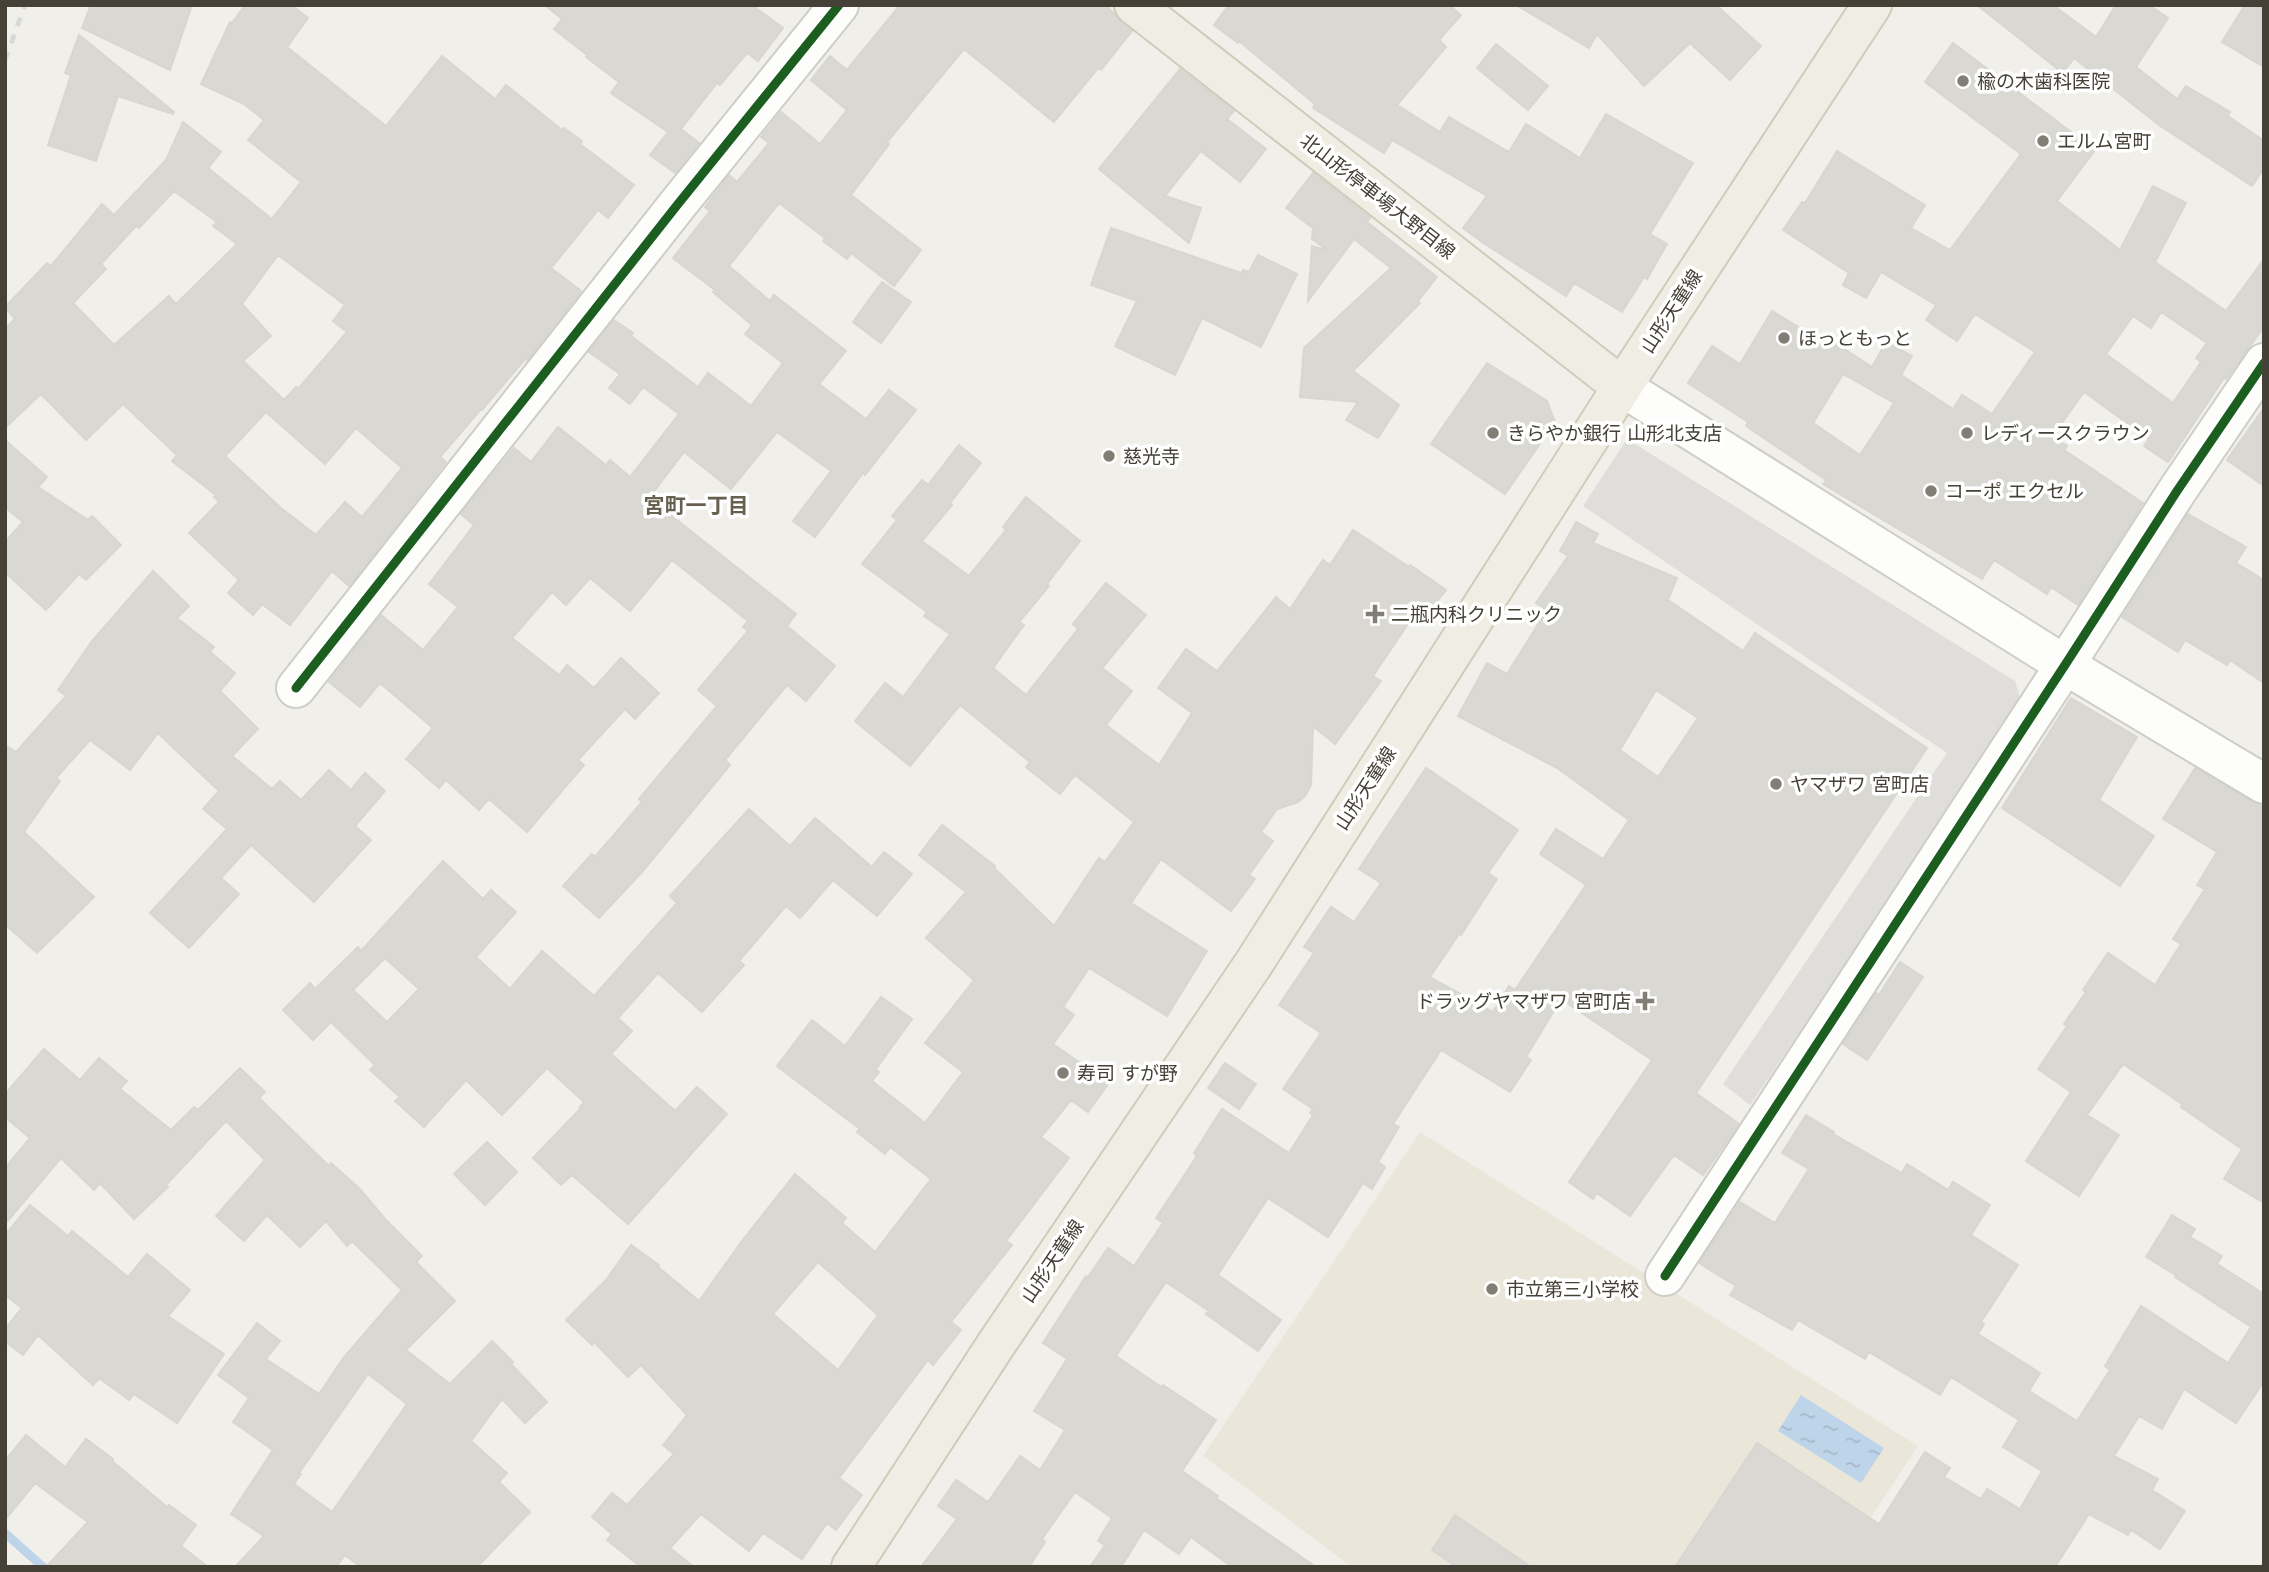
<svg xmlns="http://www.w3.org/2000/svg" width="2269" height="1572" viewBox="0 0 2269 1572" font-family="'DejaVu Sans','Noto Sans JP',sans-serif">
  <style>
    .education { fill: #eae7da }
    .parking { fill: #dfdeda }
    .water { fill: url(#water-ripples) }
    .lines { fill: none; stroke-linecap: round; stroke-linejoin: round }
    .stream { stroke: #bed4e9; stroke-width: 9 }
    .building { fill: #d9d8d3; stroke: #d8d6d0; stroke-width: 2; fill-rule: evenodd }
    .minor-casing { stroke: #cecdc8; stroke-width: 42 }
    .major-casing { stroke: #d1ccb9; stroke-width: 42 }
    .minor { stroke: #fdfdfc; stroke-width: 38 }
    .major { stroke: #f0eee4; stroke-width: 38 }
    .rail { stroke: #d9d9d8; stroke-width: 5; stroke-dasharray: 9 9; stroke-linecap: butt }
    .cycleway-casing { stroke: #fff; stroke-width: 13 }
    .cycleway { stroke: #1b5e20; stroke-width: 9 }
    .poi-dot { fill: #817e76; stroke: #fff; stroke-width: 2.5 }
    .labels { text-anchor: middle; stroke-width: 7; stroke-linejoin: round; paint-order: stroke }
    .poi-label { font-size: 19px; fill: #454137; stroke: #fff; text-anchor: start }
    .street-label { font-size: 19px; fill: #454137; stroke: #fff }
    .neighbourhood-label { font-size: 21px; font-weight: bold; fill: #67604f; stroke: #fff }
  </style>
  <defs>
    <pattern id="water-ripples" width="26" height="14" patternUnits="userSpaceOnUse" patternTransform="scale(1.75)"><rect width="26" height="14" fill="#bed4e9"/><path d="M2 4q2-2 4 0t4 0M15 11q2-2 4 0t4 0" fill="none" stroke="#a5b7c8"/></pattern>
  </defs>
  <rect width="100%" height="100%" fill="#f0efea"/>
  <!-- education -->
  <path class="education" d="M 1420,1132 L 1918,1446 L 1838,1567 L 1352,1567 L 1203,1456 Z"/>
  <!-- parking -->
  <path class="parking" d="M 1627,439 L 2015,681 L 2022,705 L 1750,1105 L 1723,1084 L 1947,753 L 1583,506 Z"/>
  <!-- water -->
  <path class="water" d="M 1801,1395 L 1884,1448 L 1861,1483 L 1778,1431 Z"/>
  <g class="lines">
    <!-- stream -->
    <path class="stream" d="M 5,1533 L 43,1567"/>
  </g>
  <!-- building -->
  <path class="building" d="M 91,5 L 192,5 L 170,70 L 82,28 Z
    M 245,5 L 291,5 L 308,18 L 287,47 L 386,126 L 442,56 L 495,99 L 506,85 L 562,130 L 564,128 L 582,141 L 580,144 L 634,185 L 608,218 L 598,210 L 551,268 L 581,291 L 579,294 L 527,360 L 525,359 L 482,410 L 481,409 L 440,457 L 446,462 L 349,586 L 332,571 L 290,625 L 262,604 L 253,615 L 228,593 L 239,580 L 189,533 L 219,502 L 214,497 L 216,495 L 172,461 L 177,455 L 123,404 L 86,440 L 41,394 L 5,428 L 5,329 L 15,319 L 5,307 L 47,263 L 51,266 L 102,204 L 114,215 L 166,160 L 183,122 L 221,152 L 208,168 L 272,219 L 301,182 L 248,140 L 264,120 L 244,104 L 201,84 L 230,22 L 232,23 ZM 174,191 L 217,222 L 213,226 L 237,244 L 176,304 L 169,296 L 114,345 L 73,303 L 106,269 L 101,264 L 136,226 L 139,228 ZM 278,255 L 345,305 L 333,321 L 347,332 L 298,389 L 296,387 L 284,400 L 243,361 L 271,336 L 242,304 ZM 266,412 L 325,464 L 356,428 L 402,468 L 362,517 L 345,502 L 316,535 L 281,508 L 225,456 Z
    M 545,5 L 752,5 L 783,28 L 758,61 L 747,53 L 720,85 L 717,83 L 681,129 L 699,143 L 675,173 L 650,155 L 668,132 L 611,93 L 619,82 L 586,57 L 587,55 L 554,29 L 562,19 Z
    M 900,5 L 1106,5 L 1121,22 L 1132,31 L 1101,70 L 1098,68 L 1054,122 L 964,49 L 887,142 L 889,144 L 851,195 L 921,250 L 894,286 L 851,253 L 847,259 L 823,241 L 825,238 L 779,203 L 729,266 L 770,301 L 774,295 L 846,351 L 819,384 L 866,419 L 889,390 L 916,410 L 865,475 L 863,473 L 815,537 L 793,521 L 831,471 L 777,432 L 731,489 L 684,452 L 649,498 L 796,614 L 787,626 L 835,666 L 806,701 L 787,685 L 725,760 L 730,765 L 642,872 L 599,918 L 563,886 L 592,854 L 595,857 L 642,802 L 639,799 L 717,706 L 698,690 L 748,631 L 743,627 L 748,621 L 672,560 L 630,611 L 590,578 L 566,605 L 552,592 L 512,638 L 559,675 L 567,665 L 594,688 L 621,658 L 659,693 L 635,719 L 625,709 L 578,760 L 584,765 L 527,832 L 489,799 L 479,810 L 446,780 L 439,788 L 406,759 L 433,728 L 380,683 L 360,707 L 329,682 L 381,615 L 423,650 L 458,607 L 429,584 L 474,525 L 461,514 L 514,448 L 531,462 L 558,427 L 606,465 L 610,460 L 630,477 L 679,414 L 643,387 L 630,404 L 609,388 L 620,374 L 589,352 L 614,320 L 633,333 L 631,336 L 698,387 L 708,373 L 751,406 L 783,363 L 745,334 L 752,325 L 713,292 L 715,290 L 673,258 L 710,211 L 705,207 L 729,175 L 737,182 L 769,143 L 761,137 L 781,112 L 820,144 L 847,110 L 811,80 L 830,56 L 847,70 Z
    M 1229,5 L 1449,5 L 1461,15 L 1439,40 L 1446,47 L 1397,105 L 1440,132 L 1449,117 L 1509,152 L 1526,124 L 1580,158 L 1606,114 L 1693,163 L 1650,234 L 1667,244 L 1647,279 L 1644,277 L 1622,312 L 1574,283 L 1566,296 L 1482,242 L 1463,228 L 1487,196 L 1392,140 L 1384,153 L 1313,108 L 1315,104 L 1239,41 L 1238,43 L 1214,25 Z
    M 1516,5 L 1716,5 L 1761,46 L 1730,80 L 1690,43 L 1644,86 L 1597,34 L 1589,48 Z
    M 1977,5 L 2053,5 L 2096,37 L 2116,5 L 2149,5 L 2168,18 L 2136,67 L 2177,99 L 2186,86 L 2230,112 L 2228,116 L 2264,141 L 2264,168 L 2252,186 L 2159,125 L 2074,58 L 2063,73 Z
    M 2245,5 L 2264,5 L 2264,67 L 2222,42 Z
    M 79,35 L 174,112 L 173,114 L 118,96 L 96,161 L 48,145 L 71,75 L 65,73 Z
    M 1953,43 L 2095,150 L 2057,201 L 2120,250 L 2153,186 L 2186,203 L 2155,262 L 2226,311 L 2264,259 L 2264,327 L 2226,379 L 2224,378 L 2168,462 L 2144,446 L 2149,439 L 2084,392 L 2052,437 L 2067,446 L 2064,450 L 2143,503 L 2078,605 L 2051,587 L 2047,594 L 1994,560 L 1982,579 L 1823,484 L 1826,480 L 1746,426 L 1748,422 L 1688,383 L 1712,346 L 1740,364 L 1772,311 L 1821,341 L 1824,336 L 1872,367 L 1886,342 L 1912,356 L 1901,375 L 1953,409 L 1962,395 L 1992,414 L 2035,352 L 1975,314 L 1957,341 L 1926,320 L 1936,305 L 1881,272 L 1866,298 L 1843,285 L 1849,273 L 1783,230 L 1802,202 L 1805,203 L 1837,151 L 1925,205 L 1911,228 L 1950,250 L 2021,154 L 1925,82 ZM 2161,312 L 2207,343 L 2196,358 L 2201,362 L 2173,403 L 2106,354 L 2133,316 L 2151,328 ZM 1843,374 L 1894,403 L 1860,455 L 1813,423 Z
    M 1496,44 L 1548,86 L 1528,110 L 1477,68 Z
    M 1180,69 L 1234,111 L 1227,119 L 1266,149 L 1240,182 L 1201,151 L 1165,196 L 1201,208 L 1189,243 L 1099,169 Z
    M 1313,173 L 1370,218 L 1367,222 L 1437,277 L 1418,301 L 1420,303 L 1353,371 L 1399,405 L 1378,438 L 1346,420 L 1358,402 L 1300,397 L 1304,348 L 1391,268 L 1354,239 L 1308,301 L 1312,246 L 1328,251 L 1312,239 L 1313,228 L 1286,208 Z
    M 1111,228 L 1241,273 L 1243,270 L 1249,272 L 1258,255 L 1297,274 L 1261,347 L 1202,318 L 1175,375 L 1115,346 L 1137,301 L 1091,285 Z
    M 882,282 L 911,302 L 881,343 L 853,322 Z
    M 1487,363 L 1547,401 L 1555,422 L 1505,494 L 1431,444 Z
    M 2264,408 L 2264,486 L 2227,460 Z
    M 5,440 L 47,477 L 38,487 L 88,520 L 92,516 L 121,545 L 86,580 L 79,574 L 46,610 L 5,572 L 5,542 L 23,522 L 5,507 Z
    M 959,445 L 981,463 L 950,503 L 952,505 L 922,541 L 969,576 L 1006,530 L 1003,527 L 1026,497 L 1080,541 L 1047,584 L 1049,586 L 1019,622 L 1024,625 L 993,668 L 1026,695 L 1078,629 L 1073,624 L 1106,583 L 1146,615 L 1102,668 L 1132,691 L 1106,725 L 1159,765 L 1192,713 L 1158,688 L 1186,649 L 1217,671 L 1276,597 L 1290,609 L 1323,560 L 1330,565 L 1353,530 L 1409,567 L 1410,565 L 1446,590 L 1429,612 L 1420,606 L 1373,676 L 1381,681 L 1335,744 L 1313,726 L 1311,785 L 1305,796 L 1298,802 L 1277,809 L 1261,832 L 1273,841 L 1249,875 L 1255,879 L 1231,911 L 1161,859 L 1131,903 L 1207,951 L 1167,1016 L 1089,968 L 1063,1007 L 1074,1015 L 1053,1044 L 1109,1083 L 1088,1112 L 1071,1100 L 1041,1137 L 1069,1158 L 1006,1241 L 1012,1245 L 951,1322 L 961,1330 L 933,1365 L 928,1360 L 839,1478 L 862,1495 L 836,1530 L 827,1523 L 802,1559 L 763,1533 L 749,1551 L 701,1514 L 670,1548 L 694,1567 L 641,1567 L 607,1540 L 612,1534 L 592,1517 L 612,1493 L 627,1505 L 674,1454 L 663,1445 L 687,1415 L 641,1365 L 628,1377 L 594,1342 L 592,1345 L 566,1320 L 606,1280 L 631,1245 L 659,1265 L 658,1267 L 699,1301 L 742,1241 L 795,1174 L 846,1218 L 842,1223 L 875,1252 L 931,1179 L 890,1147 L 885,1154 L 857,1132 L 860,1129 L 777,1066 L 812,1020 L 845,1046 L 881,997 L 912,1019 L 876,1069 L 879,1072 L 872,1081 L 925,1123 L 963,1072 L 925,1043 L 974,980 L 926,938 L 966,892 L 919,855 L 942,825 L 995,866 L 994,868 L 1054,926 L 1099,858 L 1105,862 L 1134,822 L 1075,775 L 1060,794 L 1026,767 L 1030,762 L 960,705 L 910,766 L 855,721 L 885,683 L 903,697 L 950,634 L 924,616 L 927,612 L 862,564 L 897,520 L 892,516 L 922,480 L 928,485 ZM 818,1262 L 878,1315 L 838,1370 L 773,1314 Z
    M 2188,514 L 2246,547 L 2236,563 L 2264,580 L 2264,683 L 2230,660 L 2227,665 L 2185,640 L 2178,652 L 2122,617 Z
    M 1576,522 L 1598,534 L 1593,543 L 1677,578 L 1668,600 L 1743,651 L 1755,633 L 1927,748 L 1696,1093 L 1739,1124 L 1703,1175 L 1674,1155 L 1630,1216 L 1597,1193 L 1593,1199 L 1569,1182 L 1652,1060 L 1561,999 L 1526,1057 L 1531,1060 L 1510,1092 L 1441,1050 L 1393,1124 L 1399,1127 L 1378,1162 L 1385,1167 L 1372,1189 L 1363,1183 L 1328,1237 L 1268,1198 L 1219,1273 L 1218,1275 L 1281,1320 L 1258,1351 L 1206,1314 L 1209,1311 L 1166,1282 L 1116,1356 L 1161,1387 L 1163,1385 L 1216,1420 L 1182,1471 L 1218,1496 L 1216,1498 L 1316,1567 L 1232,1567 L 1191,1537 L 1179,1554 L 1144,1530 L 1121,1567 L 1090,1567 L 1105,1545 L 1098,1541 L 1112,1518 L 1075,1492 L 1042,1539 L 1045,1542 L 1029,1567 L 921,1567 L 957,1519 L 938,1506 L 956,1480 L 988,1502 L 1020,1456 L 1040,1470 L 1065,1430 L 1034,1411 L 1067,1359 L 1043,1343 L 1086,1276 L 1088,1277 L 1108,1248 L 1134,1266 L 1163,1223 L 1156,1218 L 1197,1156 L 1194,1153 L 1222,1109 L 1289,1153 L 1313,1115 L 1310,1113 L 1313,1109 L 1283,1089 L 1321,1033 L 1279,1005 L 1314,953 L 1304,947 L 1331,907 L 1354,922 L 1381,883 L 1359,869 L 1426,768 L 1518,830 L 1488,873 L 1497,879 L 1461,935 L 1459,934 L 1430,977 L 1493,1012 L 1509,986 L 1515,990 L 1586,885 L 1540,854 L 1556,829 L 1603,859 L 1629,820 L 1557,768 L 1458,716 L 1487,663 L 1507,674 L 1547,610 L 1536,603 L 1568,556 L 1560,551 ZM 1656,690 L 1698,718 L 1658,777 L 1620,750 Z
    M 153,571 L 189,606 L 177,618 L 214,647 L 210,652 L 235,673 L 220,691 L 258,729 L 232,756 L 272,789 L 280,781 L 301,800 L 329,770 L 351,790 L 365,773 L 385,791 L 355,826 L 371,840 L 314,902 L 251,845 L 221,878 L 239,894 L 189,948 L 150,913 L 227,829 L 203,809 L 219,791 L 158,733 L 130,770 L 90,740 L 56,778 L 60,781 L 24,832 L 94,897 L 37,953 L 5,924 L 5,745 L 16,752 L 66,696 L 58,690 L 92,641 Z
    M 2071,698 L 2137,737 L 2099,800 L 2154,836 L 2120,886 L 2002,808 Z
    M 2195,768 L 2264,808 L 2264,1203 L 2224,1179 L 2242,1149 L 2181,1107 L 2182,1104 L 2123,1064 L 2087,1115 L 2119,1135 L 2079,1196 L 2026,1161 L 2071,1092 L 2038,1069 L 2067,1026 L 2064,1024 L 2086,992 L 2083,990 L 2108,953 L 2155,985 L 2181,944 L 2173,939 L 2205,889 L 2197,885 L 2217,852 L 2163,819 Z
    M 749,809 L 790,846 L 815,818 L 872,867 L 884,852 L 912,874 L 877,916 L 833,880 L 800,918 L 786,906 L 739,961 L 744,965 L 702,1012 L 658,973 L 618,1018 L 632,1031 L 611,1054 L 675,1111 L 697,1087 L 727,1114 L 628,1224 L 572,1175 L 561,1185 L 533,1158 L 581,1108 L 580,1107 L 584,1102 L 547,1068 L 502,1115 L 466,1080 L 424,1127 L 395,1101 L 400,1097 L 370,1070 L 375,1065 L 331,1022 L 313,1040 L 283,1010 L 310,983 L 315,989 L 358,947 L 361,951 L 443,861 L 483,899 L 491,890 L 516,912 L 476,957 L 510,989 L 542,951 L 594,996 L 677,903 L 670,896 ZM 385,958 L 419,989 L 387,1022 L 353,990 Z
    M 1900,962 L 1923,977 L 1867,1060 L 1843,1044 L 1876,993 L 1879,995 Z
    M 44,1049 L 80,1080 L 99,1058 L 127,1081 L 120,1089 L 171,1130 L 194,1107 L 198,1110 L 240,1068 L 265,1092 L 259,1098 L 329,1166 L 331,1163 L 359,1188 L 386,1220 L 422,1256 L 416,1262 L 455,1301 L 406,1350 L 450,1384 L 492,1341 L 513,1362 L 511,1364 L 547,1402 L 525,1423 L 502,1399 L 471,1441 L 507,1473 L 499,1482 L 530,1512 L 477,1567 L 361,1567 L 345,1555 L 336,1567 L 235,1567 L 264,1536 L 231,1514 L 273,1450 L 233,1422 L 249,1398 L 218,1375 L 257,1323 L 280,1341 L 266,1359 L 319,1394 L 344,1357 L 402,1290 L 352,1241 L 347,1246 L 326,1221 L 300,1247 L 267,1215 L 244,1241 L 216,1216 L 265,1160 L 226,1121 L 166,1185 L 168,1187 L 134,1219 L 100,1183 L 94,1190 L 61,1158 L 5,1224 L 5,1168 L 30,1138 L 5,1117 L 5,1094 ZM 368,1374 L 407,1404 L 332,1512 L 294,1484 L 301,1474 L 299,1473 Z
    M 1225,1063 L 1256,1084 L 1239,1109 L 1208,1088 Z
    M 1806,1115 L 1834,1132 L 1833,1134 L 1902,1173 L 1907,1164 L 1948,1190 L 1953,1182 L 1990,1205 L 1971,1235 L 2018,1265 L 1981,1322 L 1984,1324 L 1978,1334 L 2040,1373 L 2029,1391 L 2077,1421 L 2110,1370 L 2105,1366 L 2141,1306 L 2228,1363 L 2251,1327 L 2175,1277 L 2176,1275 L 2146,1257 L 2172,1215 L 2195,1229 L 2190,1237 L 2222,1256 L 2217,1264 L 2264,1294 L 2264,1381 L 2236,1423 L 2184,1389 L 2162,1429 L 2139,1416 L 2114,1456 L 2158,1479 L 2152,1490 L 2185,1511 L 2160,1549 L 2131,1530 L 2128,1535 L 2089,1514 L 2055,1567 L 1675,1567 L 1757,1443 L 1879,1524 L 1925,1452 L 1950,1468 L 1944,1477 L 1981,1499 L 1987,1489 L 2020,1509 L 2042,1471 L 2003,1447 L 2019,1420 L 1951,1377 L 1940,1395 L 1869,1352 L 1865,1359 L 1798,1320 L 1792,1330 L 1730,1295 L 1736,1286 L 1699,1263 L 1740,1202 L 1775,1223 L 1809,1169 L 1782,1153 Z
    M 487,1142 L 517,1172 L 485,1205 L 454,1174 Z
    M 30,1205 L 68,1236 L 72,1231 L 128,1277 L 147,1254 L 190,1290 L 168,1316 L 224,1354 L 177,1423 L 134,1394 L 129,1400 L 99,1378 L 93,1385 L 38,1335 L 23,1355 L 5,1341 L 5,1329 L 22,1308 L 5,1295 L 5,1235 Z
    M 26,1435 L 65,1467 L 86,1439 L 113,1459 L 112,1461 L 167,1507 L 169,1505 L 196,1525 L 181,1546 L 208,1567 L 46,1567 L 88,1522 L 35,1483 L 5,1520 L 5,1461 Z
    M 1455,1515 L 1531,1567 L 1457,1567 L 1432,1550 Z"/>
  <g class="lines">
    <defs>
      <path id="minor" d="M 1622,387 L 2065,665 L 2264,784
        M 296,688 L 678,204 L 839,5
        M 1665,1276 L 2065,665 L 2177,491 L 2264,363"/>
      <path id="major" d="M 1134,5 L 1622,387
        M 851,1567 L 997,1343 L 1254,963 L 1622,387 L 1872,5"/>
    </defs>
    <!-- minor casing -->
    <use href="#minor" class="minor-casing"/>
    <!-- major casing -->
    <use href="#major" class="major-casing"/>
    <!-- minor -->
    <use href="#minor" class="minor"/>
    <!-- major -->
    <use href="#major" class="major"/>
    <!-- rail -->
    <path class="rail" d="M 5,60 L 25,5"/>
    <defs>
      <path id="cycleway" d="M 296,688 L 678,204 L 839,5
        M 1665,1276 L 2065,665 L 2177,491 L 2264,363"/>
    </defs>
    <!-- cycleway casing -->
    <use href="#cycleway" class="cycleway-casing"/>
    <!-- cycleway -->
    <use href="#cycleway" class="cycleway"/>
  </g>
  <!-- markers -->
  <g class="poi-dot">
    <circle cx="1963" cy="81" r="7"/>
    <circle cx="2043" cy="141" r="7"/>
    <circle cx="1784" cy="338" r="7"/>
    <circle cx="1493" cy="433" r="7"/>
    <circle cx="1967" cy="433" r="7"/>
    <circle cx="1109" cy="456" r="7"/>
    <circle cx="1931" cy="491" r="7"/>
    <path d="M1371.5 603.5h7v7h7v7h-7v7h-7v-7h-7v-7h7z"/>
    <circle cx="1776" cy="784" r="7"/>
    <path d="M1641.5 990.5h7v7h7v7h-7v7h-7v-7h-7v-7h7z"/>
    <circle cx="1063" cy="1073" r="7"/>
    <circle cx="1492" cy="1289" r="7"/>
  </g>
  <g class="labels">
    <!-- poi labels -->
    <g class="poi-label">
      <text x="1977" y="88">楡の木歯科医院</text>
      <text x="2057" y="148">エルム宮町</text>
      <text x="1798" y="345">ほっともっと</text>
      <text x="1507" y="440">きらやか銀行 山形北支店</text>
      <text x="1981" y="440">レディースクラウン</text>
      <text x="1123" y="463">慈光寺</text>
      <text x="1945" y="498">コーポ エクセル</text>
      <text x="1391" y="621">二瓶内科クリニック</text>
      <text x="1790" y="791">ヤマザワ 宮町店</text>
      <text x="1631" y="1008" text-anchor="end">ドラッグヤマザワ 宮町店</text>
      <text x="1077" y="1080">寿司 すが野</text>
      <text x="1506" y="1296">市立第三小学校</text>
    </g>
    <!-- street labels -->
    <g class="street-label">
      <text transform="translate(1378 196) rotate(38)" y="7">北山形停車場大野目線</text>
      <text transform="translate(1671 311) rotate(-57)" y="7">山形天童線</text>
      <text transform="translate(1365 788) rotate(-57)" y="7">山形天童線</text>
      <text transform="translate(1052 1261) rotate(-56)" y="7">山形天童線</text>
    </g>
    <!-- neighbourhood labels -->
    <g class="neighbourhood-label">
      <text x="696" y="513">宮町一丁目</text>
    </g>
  </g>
  <!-- border -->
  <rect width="2269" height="1572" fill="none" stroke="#454137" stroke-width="14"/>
</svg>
